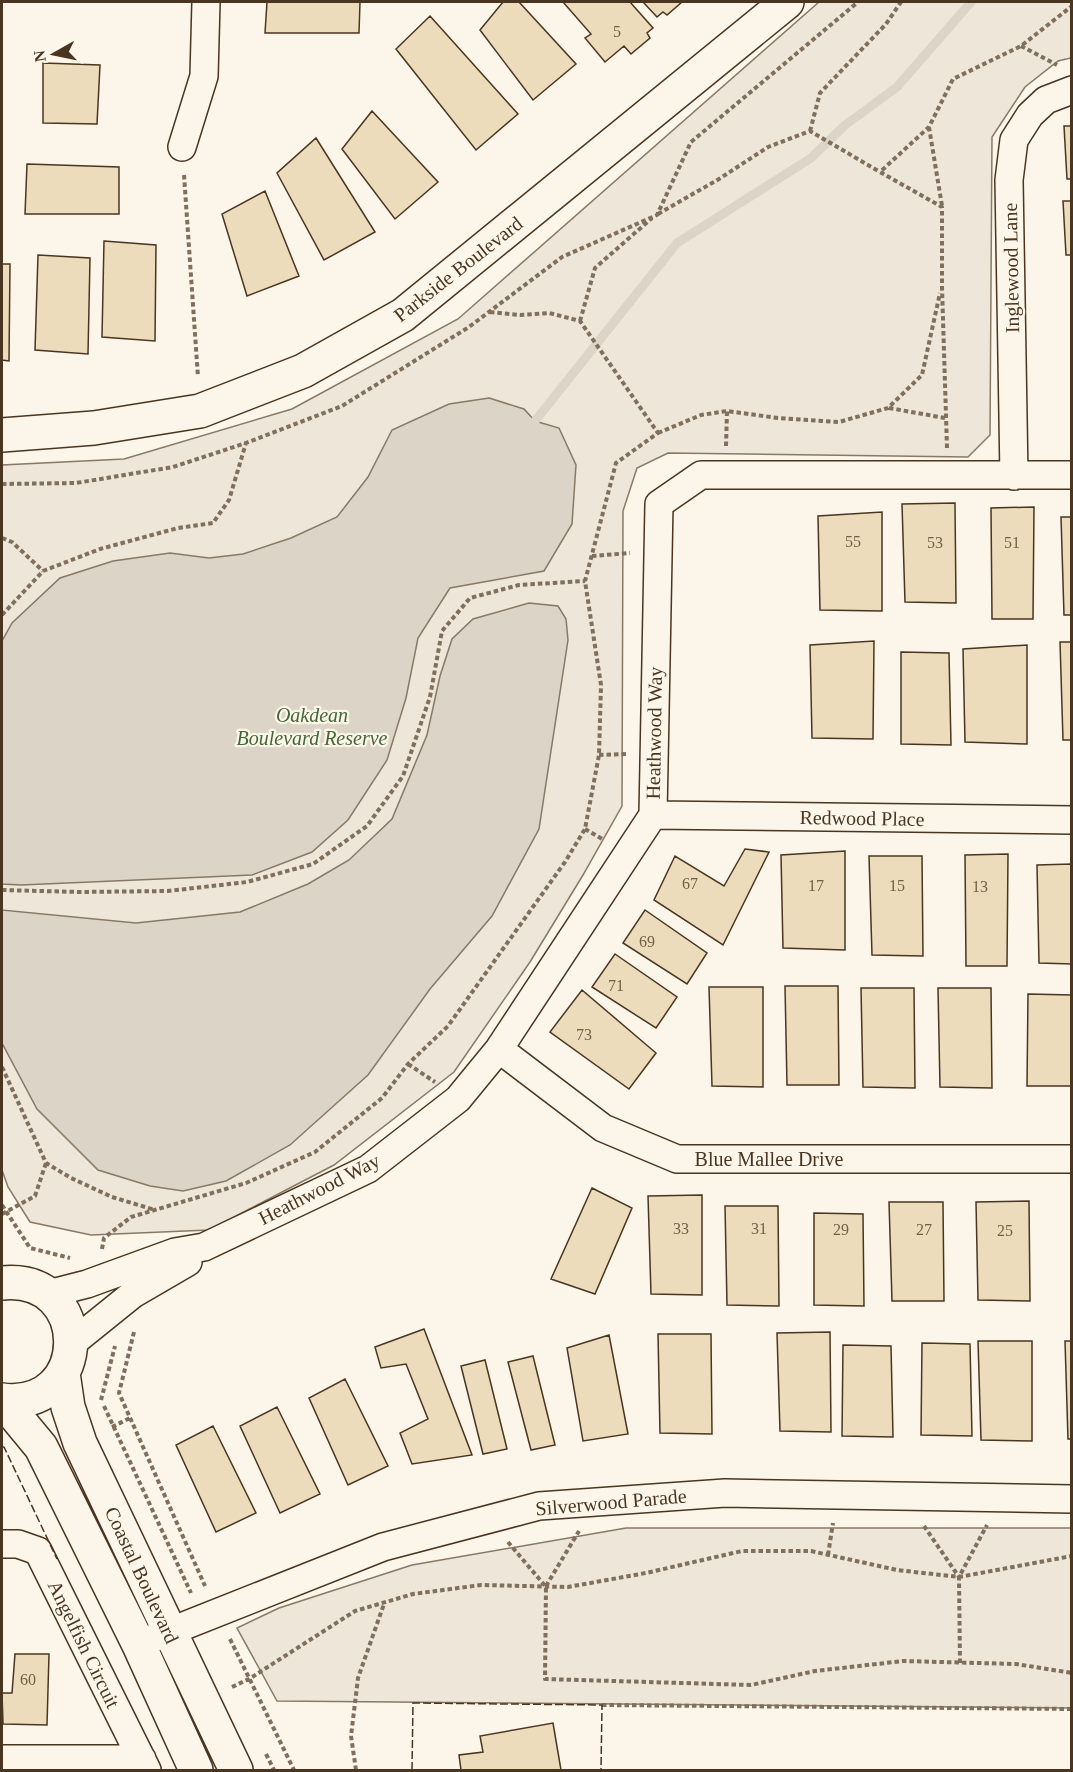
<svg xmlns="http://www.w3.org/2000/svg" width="1073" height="1772" viewBox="0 0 1073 1772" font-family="Georgia,serif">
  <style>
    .green { fill: #ede6d9; stroke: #887966; stroke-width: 1.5 }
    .water { fill: #dcd4c6; stroke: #887966; stroke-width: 1.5 }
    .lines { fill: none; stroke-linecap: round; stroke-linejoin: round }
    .stream { stroke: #dcd4c6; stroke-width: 9 }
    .building { fill: #ecdcbc; stroke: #4a3520; stroke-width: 1.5 }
    .street-casing { stroke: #4a3520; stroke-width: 30 }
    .secondary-casing { stroke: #4a3520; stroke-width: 36 }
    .path { stroke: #7f6f5c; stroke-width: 4; stroke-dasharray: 4.5 3; stroke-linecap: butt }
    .street { stroke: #fbf6e9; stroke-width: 27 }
    .secondary { stroke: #fbf6e9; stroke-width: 33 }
    .fence { stroke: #4a3520; stroke-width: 1.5; stroke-dasharray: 8 3; stroke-linecap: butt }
    .labels { text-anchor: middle; stroke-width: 4.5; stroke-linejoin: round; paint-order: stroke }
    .number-label { font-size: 16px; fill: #725f47 }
    .street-label { font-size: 20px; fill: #4a3520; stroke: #fbf6e9 }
    .park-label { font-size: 20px; font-style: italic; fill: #436837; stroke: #fbf6e9 }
  </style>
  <rect width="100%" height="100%" fill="#fbf6e9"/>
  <!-- green -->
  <path class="green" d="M 819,2 L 1071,2 L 1071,58 L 1058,61 L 1025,87 L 992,137 L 990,435 L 968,457 L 668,453 L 637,468 L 623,511 L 622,806 L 583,875 L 530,962 L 454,1072 L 334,1165 L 209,1230 L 91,1235 L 30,1222 L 8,1187 L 2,1170 L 2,465 L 124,459 L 292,409 L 458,319 Z
    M 626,1528 L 1071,1528 L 1071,1708 L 277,1701 L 237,1628 L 279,1608 L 412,1565 Z"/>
  <!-- water -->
  <path class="water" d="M 489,398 L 524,409 L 535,421 L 559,428 L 576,465 L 572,524 L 544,571 L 450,588 L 418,638 L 406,698 L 387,760 L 348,820 L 312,852 L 252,875 L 21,885 L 2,884 L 2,641 L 12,623 L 60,578 L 113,561 L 170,553 L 209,558 L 243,554 L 291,538 L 337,517 L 368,477 L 392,430 L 449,404 Z
    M 529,603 L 558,606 L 566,619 L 568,640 L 539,829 L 492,916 L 430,989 L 368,1075 L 290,1145 L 226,1181 L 183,1191 L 150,1186 L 98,1170 L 37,1109 L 2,1043 L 2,910 L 136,923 L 240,912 L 308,884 L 349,860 L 392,819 L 427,735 L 440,676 L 452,639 L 473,619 Z"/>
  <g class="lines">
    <!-- stream -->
    <path class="stream" d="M 535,421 L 677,243 L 811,158 L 844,126 L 897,87 L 971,2"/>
  </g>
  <!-- building -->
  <path class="building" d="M 267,2 L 360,2 L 359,33 L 265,33 Z
    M 503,2 L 519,2 L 576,64 L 533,100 L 480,30 Z
    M 563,2 L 630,2 L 653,28 L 647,33 L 650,38 L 631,54 L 624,46 L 605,62 L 585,38 L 591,34 Z
    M 643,2 L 682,2 L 667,15 L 663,12 L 657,17 Z
    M 430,16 L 518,114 L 476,150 L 396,49 Z
    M 43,63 L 100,65 L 97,124 L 43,123 Z
    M 372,111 L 438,182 L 395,219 L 342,149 Z
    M 1064,126 L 1072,126 L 1072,179 L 1067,179 Z
    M 316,138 L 375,232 L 324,260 L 277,173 Z
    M 27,164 L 119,167 L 119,214 L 25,214 Z
    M 265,191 L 299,276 L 247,296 L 222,214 Z
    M 1063,201 L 1072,201 L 1072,255 L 1066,255 Z
    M 104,241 L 156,245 L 155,341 L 102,337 Z
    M 38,255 L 90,258 L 88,354 L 35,350 Z
    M 2,264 L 10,264 L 9,361 L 2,360 Z
    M 955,503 L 956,603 L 905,602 L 902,504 Z
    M 1034,507 L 1033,619 L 992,619 L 991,508 Z
    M 882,512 L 882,611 L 820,610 L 818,516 Z
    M 1061,517 L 1072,517 L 1072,615 L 1064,615 Z
    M 874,641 L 873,739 L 812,738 L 810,645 Z
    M 1060,642 L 1072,642 L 1072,740 L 1063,740 Z
    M 1027,645 L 1027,744 L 965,742 L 963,649 Z
    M 901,652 L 949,653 L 951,745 L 901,744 Z
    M 745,849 L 769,852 L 723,945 L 654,900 L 675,856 L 724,886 Z
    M 845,851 L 845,950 L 783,948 L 781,855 Z
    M 1008,854 L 1007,966 L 966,966 L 965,855 Z
    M 869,856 L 922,856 L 923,956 L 872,955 Z
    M 1072,864 L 1072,964 L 1039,963 L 1037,865 Z
    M 645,910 L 707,953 L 687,984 L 623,943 Z
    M 615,954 L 677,997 L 656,1028 L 592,987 Z
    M 785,986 L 838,986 L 839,1085 L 787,1085 Z
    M 709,987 L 763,987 L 763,1087 L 712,1086 Z
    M 861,988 L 914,988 L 915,1088 L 863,1087 Z
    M 938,988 L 991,988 L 992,1088 L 940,1087 Z
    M 582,990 L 656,1053 L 629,1089 L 550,1032 Z
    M 1028,994 L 1072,995 L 1072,1086 L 1027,1086 Z
    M 592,1188 L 632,1208 L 595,1294 L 551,1279 Z
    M 702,1195 L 702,1295 L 651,1294 L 648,1196 Z
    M 1029,1201 L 1030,1301 L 978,1300 L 976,1202 Z
    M 889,1202 L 943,1202 L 944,1301 L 892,1301 Z
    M 725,1206 L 778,1206 L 779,1306 L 727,1305 Z
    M 814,1213 L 863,1214 L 864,1306 L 814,1305 Z
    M 424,1329 L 472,1455 L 412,1464 L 400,1433 L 428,1419 L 406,1364 L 381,1368 L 375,1347 Z
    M 830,1332 L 831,1432 L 780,1431 L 777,1333 Z
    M 658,1334 L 711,1334 L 712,1434 L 660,1433 Z
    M 609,1335 L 628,1434 L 583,1441 L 567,1348 Z
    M 978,1341 L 1032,1341 L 1032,1441 L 981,1440 Z
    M 1065,1341 L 1072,1341 L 1072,1439 L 1068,1439 Z
    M 922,1343 L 970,1344 L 972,1436 L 921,1435 Z
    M 843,1345 L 891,1346 L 893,1437 L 842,1436 Z
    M 533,1356 L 555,1445 L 531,1450 L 508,1362 Z
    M 485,1360 L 507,1449 L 483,1454 L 461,1366 Z
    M 345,1379 L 388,1466 L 348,1485 L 309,1398 Z
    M 277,1407 L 320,1494 L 280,1513 L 240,1426 Z
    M 213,1426 L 256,1513 L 216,1532 L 176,1445 Z
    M 15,1654 L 49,1654 L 47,1725 L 3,1724 L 2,1693 L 12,1693 Z
    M 553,1723 L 561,1770 L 461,1770 L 459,1755 L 483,1752 L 480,1736 Z"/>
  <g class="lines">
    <defs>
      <path id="street" d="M 182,147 L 204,76 L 206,2
        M 1014,476 L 1009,180 L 1014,140 L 1030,115 L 1046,100 L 1072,90
        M 653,815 L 1072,820
        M 499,1049 L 603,1128 L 677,1159 L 1072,1159
        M 48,1294 L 87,1284 L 175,1252 L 204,1247 L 368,1169 L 458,1099 L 499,1049 L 653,815 L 659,504 L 701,475 L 1072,475
        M 71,1344 L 133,1294 L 188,1262
        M 2,1544 L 18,1544 L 38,1551 L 147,1770
        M 151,1639 L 383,1547 L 539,1506 L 725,1493 L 1072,1499
        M 2,1759 L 142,1759"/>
      <path id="secondary" d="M 2,435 L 94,428 L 200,411 L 303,371 L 403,315 L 787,2
        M 2,1283 C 94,1274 93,1411 2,1400
        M 63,1373 L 68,1407 L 80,1443 L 236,1770
        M 3,1401 L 41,1447 L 139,1645 L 196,1770"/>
    </defs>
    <!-- street casing -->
    <use href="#street" class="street-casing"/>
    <!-- secondary casing -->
    <use href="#secondary" class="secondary-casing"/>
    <!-- path -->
    <path class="path" d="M 1021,46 L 1057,65
      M 929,127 L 942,206
      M 810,131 L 820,93 L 886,24 L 901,2
      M 184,175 L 198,377
      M 658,214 L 719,179 L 768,147 L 810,131 L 880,172
      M 580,321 L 595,268 L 652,218
      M 889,408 L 945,418
      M 658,433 L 701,415 L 727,411 L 778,418 L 839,422 L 888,408 L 922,375 L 940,293
      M 726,446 L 727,411
      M 947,448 L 942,287 L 942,207 L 880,172 L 929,127 L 953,79 L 1021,46 L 1072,6
      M 2,484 L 76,483 L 173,467 L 246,443 L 342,406 L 469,327 L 562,257 L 657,215 L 691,142 L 858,2
      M 2,538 L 12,542 L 43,571
      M 592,556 L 630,553
      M 2,615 L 43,571 L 100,549 L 178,528 L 213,523 L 229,500 L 246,443
      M 599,755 L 626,754
      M 585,829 L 604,840
      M 2,890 L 80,892 L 168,891 L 247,882 L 313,864 L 367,826 L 403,776 L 430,697 L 442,631 L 470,598 L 519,585 L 585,581
      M 408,1064 L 435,1082
      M 2,1067 L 46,1163 L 71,1178 L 112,1197 L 155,1210
      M 2,1205 L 30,1248 L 70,1258
      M 2,1214 L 35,1196 L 46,1163
      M 102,1249 L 104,1238 L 131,1217 L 246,1183 L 315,1152 L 382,1098 L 408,1064 L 448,1026 L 565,862 L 585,829 L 599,755 L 601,685 L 585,581 L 616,463 L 658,433 L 580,321 L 549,313 L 520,315 L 489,312
      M 134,1332 L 119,1393 L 205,1586
      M 101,1400 L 115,1346
      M 104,1406 L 191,1593
      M 112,1427 L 130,1418
      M 924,1526 L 959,1577
      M 508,1542 L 546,1587 L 545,1679 L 751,1685 L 815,1671 L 903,1661 L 1016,1664 L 1072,1673
      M 828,1555 L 833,1523
      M 546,1586 L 579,1531
      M 230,1639 L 294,1770
      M 960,1663 L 959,1577 L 987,1525
      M 232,1687 L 249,1679 L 355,1611 L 413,1594 L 481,1585 L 568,1587 L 646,1573 L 742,1551 L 811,1551 L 897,1570 L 959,1577 L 1072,1556
      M 602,1705 L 1072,1709
      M 266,1754 L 274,1770
      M 356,1770 L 351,1736 L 358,1678 L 384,1604"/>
    <!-- street -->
    <use href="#street" class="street"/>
    <!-- secondary -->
    <use href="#secondary" class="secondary"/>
    <!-- fence -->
    <path class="fence" d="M 2,1447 L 4,1447 L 57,1559
      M 412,1770 L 413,1703 L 602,1705 L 601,1770"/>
  </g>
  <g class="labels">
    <!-- number labels -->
    <g class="number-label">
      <text x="617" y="37">5</text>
      <text x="853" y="547">55</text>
      <text x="935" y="548">53</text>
      <text x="1012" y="548">51</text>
      <text x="690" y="889">67</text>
      <text x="816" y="891">17</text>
      <text x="897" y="891">15</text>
      <text x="980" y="892">13</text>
      <text x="647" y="947">69</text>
      <text x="616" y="991">71</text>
      <text x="584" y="1040">73</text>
      <text x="681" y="1234">33</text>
      <text x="759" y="1234">31</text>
      <text x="841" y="1235">29</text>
      <text x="924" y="1235">27</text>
      <text x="1005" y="1236">25</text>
      <text x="28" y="1685">60</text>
    </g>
    <!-- street labels -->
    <g class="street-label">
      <text transform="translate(1011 268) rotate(-91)" y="7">Inglewood Lane</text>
      <text transform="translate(458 269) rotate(-38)" y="7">Parkside Boulevard</text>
      <text transform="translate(654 733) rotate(-89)" y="7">Heathwood Way</text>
      <text transform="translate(862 818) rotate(1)" y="7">Redwood Place</text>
      <text x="769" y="1166">Blue Mallee Drive</text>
      <text transform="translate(319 1189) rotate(-27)" y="7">Heathwood Way</text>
      <text transform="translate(611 1502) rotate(-5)" y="7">Silverwood Parade</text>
      <text transform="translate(142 1575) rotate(65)" y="7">Coastal Boulevard</text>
      <text transform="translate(84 1644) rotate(64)" y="7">Angelfish Circuit</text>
    </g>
    <!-- park labels -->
    <g class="park-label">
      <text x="312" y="722">Oakdean<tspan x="312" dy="23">Boulevard Reserve</tspan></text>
    </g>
  </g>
  <!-- border -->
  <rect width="1073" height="1772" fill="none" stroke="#4a3520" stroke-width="6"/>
  <!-- north arrow -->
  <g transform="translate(54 54) rotate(261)" stroke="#fbf6e9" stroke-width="4.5" paint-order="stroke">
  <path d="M0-4.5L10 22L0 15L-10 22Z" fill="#4a3520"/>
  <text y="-9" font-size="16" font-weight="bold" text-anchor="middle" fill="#4a3520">N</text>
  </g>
</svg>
